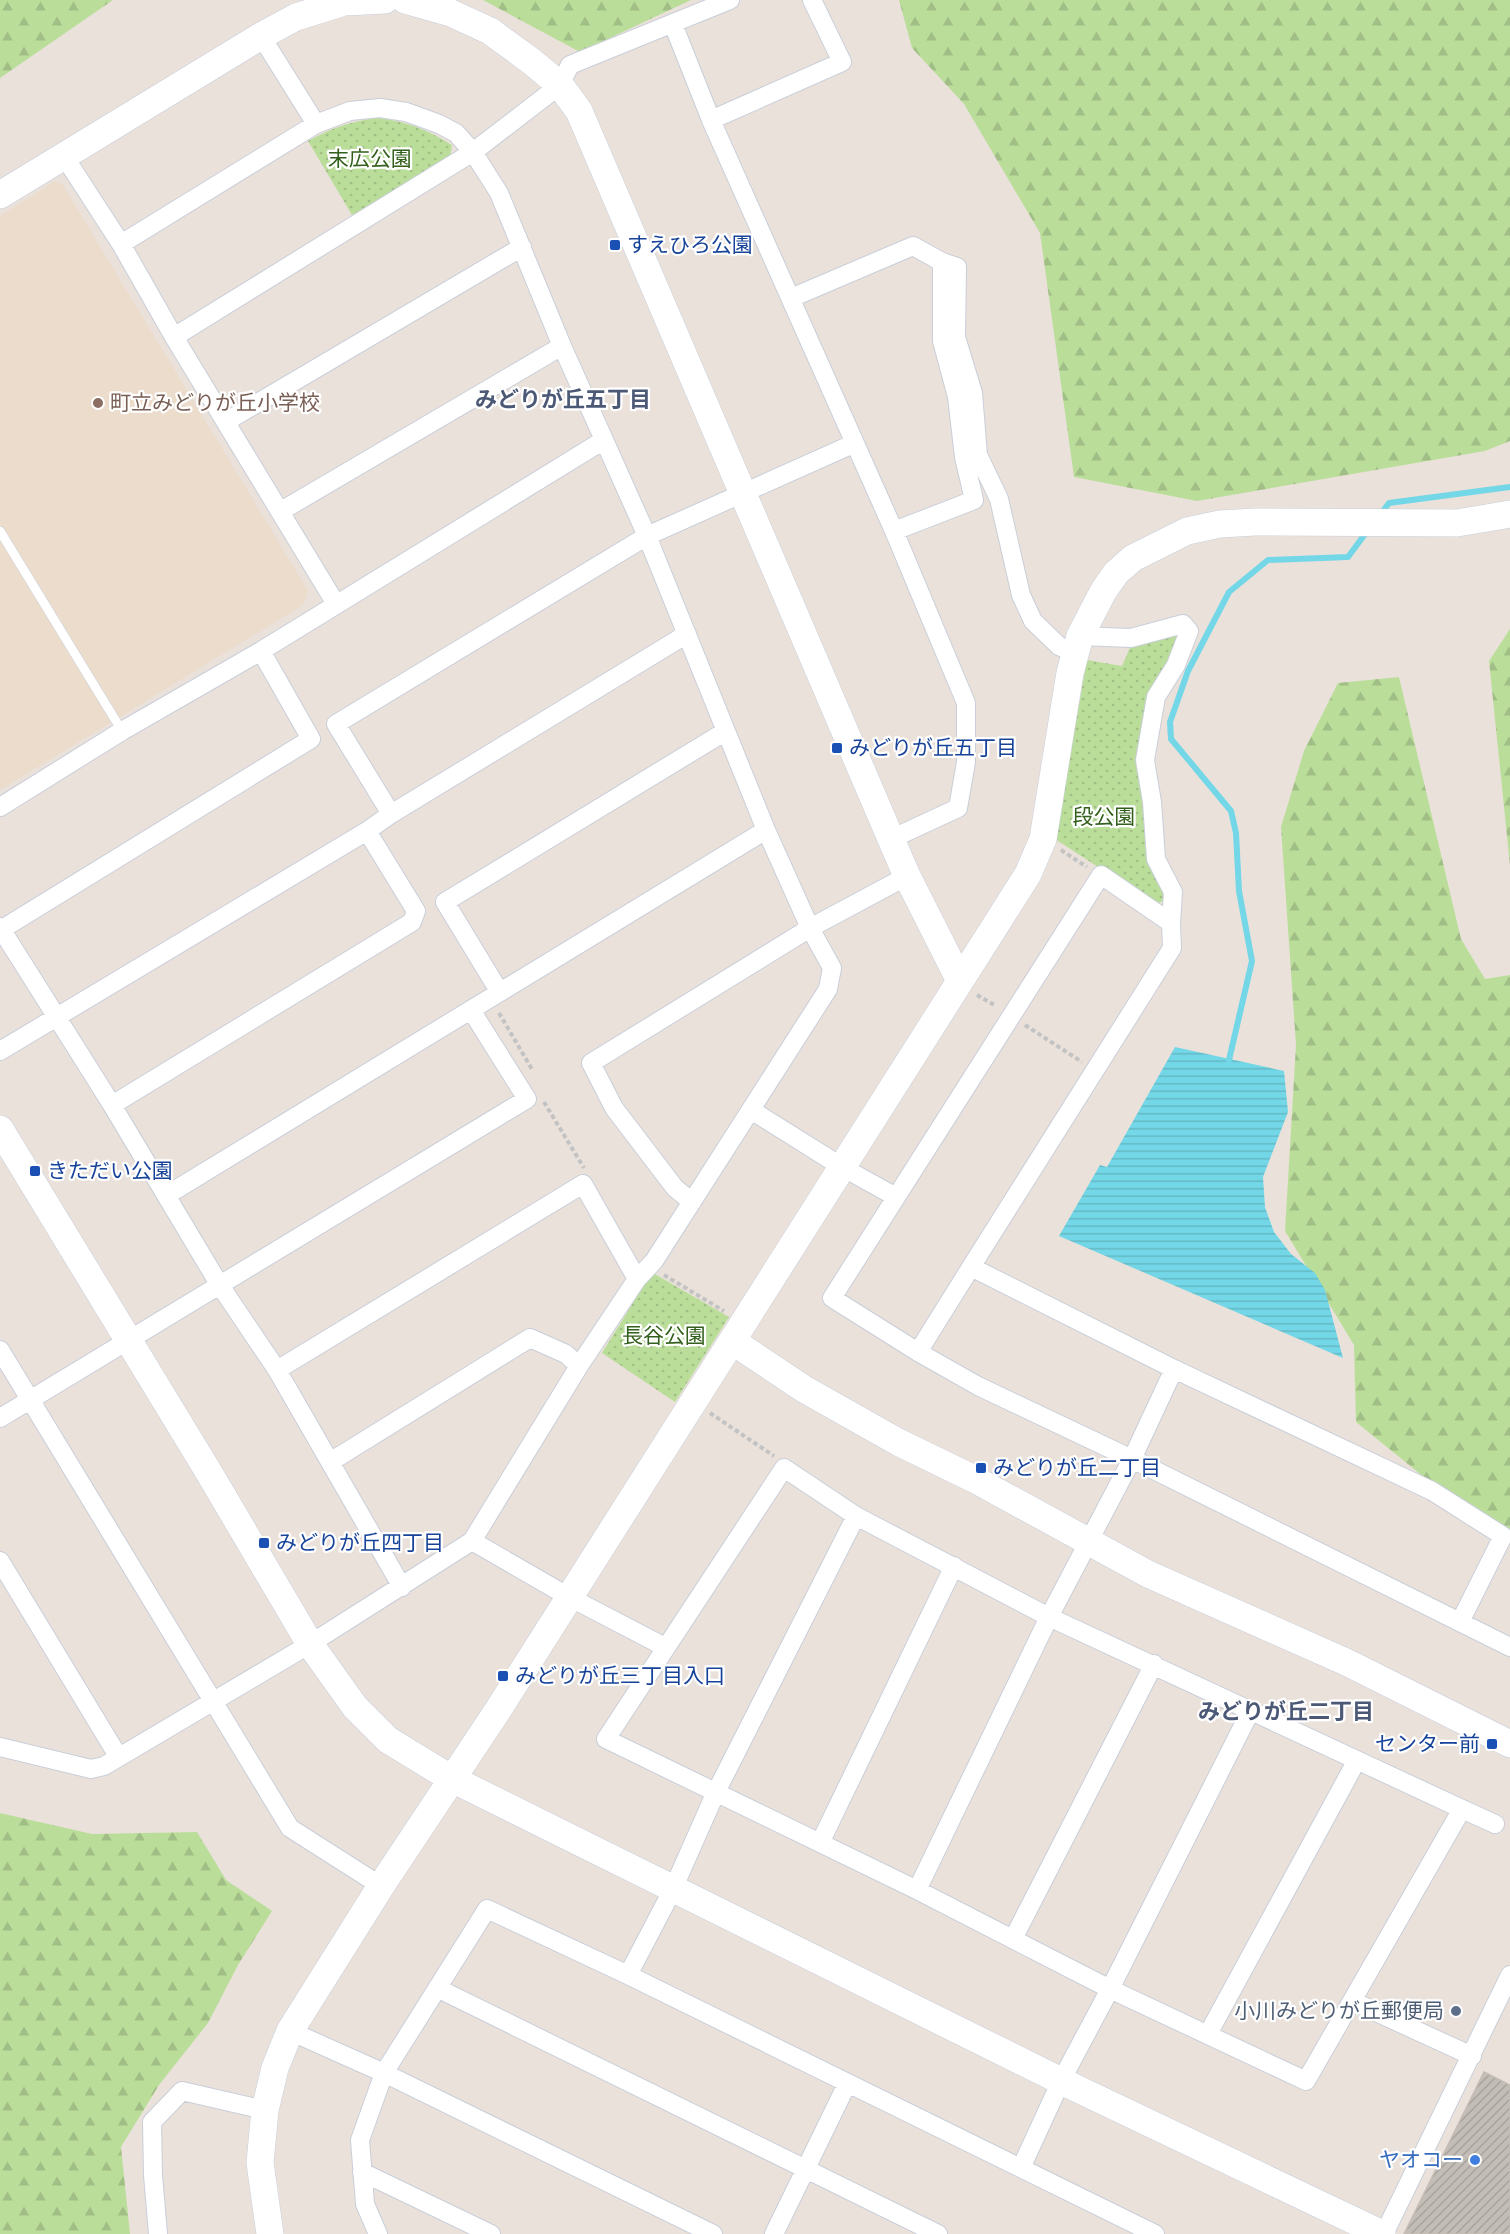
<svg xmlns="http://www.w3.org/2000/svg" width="1510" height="2234" viewBox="0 0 1510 2234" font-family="'Source Sans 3','Noto Sans JP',sans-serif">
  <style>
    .education { fill: #ebdccb }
    .forest { fill: url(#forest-firs) }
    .park { fill: url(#park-dots) }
    .water { fill: url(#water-rules) }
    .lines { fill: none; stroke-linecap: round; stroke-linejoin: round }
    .stream { stroke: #73d7e7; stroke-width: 6 }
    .building { fill: url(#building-hatch); stroke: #c5bdb5; stroke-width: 1.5 }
    .lane-casing { stroke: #c9ced9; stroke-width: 10 }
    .street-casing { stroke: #c9ced9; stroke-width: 20 }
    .secondary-casing { stroke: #c9ced9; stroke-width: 28 }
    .path { stroke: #c3c3c3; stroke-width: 4; stroke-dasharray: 4.5 3; stroke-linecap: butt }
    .lane { stroke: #fff; stroke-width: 9 }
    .street { stroke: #fff; stroke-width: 18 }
    .secondary { stroke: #fff; stroke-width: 27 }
    .transit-dot { fill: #1a4fb4; stroke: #fff; stroke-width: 2 }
    .education-dot { fill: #8d6e63; stroke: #fff; stroke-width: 2 }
    .service-dot { fill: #5c6f8a; stroke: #fff; stroke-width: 2 }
    .shop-dot { fill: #3f7fe0; stroke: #fff; stroke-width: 2 }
    .labels { text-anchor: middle; stroke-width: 4.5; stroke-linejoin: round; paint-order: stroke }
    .park-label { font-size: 21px; fill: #34601d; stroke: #fff }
    .transit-label { font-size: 21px; fill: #164399; stroke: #fff; text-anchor: start }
    .education-label { font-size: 21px; fill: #785e54; stroke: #fff; text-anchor: start }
    .service-label { font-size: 21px; fill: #4e5e75; stroke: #fff; text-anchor: end }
    .shop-label { font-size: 21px; fill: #366cbe; stroke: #fff; text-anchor: end }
    .neighbourhood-label { font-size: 22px; font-weight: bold; fill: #4c5976; stroke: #fff }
  </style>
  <defs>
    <pattern id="forest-firs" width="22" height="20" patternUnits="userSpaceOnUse" patternTransform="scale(1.5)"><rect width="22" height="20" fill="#bade9a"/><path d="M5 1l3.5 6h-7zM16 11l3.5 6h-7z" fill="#a0be85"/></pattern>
    <pattern id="park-dots" width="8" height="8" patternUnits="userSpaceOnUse" patternTransform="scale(1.5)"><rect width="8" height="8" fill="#bade9a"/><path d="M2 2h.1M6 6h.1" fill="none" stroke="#a0be85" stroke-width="1.8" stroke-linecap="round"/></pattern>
    <pattern id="water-rules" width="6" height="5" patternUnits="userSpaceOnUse" patternTransform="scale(1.5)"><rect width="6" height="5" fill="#73d7e7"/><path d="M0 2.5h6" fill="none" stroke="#64b9c6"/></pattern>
    <pattern id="building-hatch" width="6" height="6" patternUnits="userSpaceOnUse" patternTransform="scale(1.5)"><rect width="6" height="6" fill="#c2bdb6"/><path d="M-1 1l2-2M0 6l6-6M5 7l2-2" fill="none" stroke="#a7a29c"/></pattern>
  </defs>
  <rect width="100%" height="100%" fill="#eae1db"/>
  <!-- education -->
  <path class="education" d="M 55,181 L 63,185 L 308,591 L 303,605 L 0,790 L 0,216 Z"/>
  <!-- forest -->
  <path class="forest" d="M 0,0 L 113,0 L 0,78 Z
    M 483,0 L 691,0 L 580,52 Z
    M 899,0 L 1510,0 L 1510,441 L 1485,451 L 1197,501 L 1074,477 L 1040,233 L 964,104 L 912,48 Z
    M 1510,629 L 1510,865 L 1489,661 Z
    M 1399,677 L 1461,939 L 1485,979 L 1510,975 L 1510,1533 L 1435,1486 L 1356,1422 L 1354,1345 L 1285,1231 L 1296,1045 L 1281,827 L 1304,751 L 1338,683 Z
    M 0,1813 L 92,1834 L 197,1832 L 226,1880 L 272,1911 L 238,1965 L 208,2023 L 159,2085 L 121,2147 L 130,2234 L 0,2234 Z"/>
  <!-- park -->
  <path class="park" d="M 378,118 C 406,121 428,130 452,145 L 450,158 L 352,215 L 308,141 C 332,128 351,121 378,118 Z
    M 1177,632 L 1182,639 L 1139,758 L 1169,899 L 1155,904 L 1055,839 L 1087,660 L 1122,666 L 1132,643 Z
    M 653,1273 L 729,1317 L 675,1402 L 602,1353 L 646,1282 Z"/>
  <!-- water -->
  <path class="water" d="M 1175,1047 L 1284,1071 L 1288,1112 L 1263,1177 L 1265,1207 L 1274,1232 L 1291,1254 L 1315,1273 L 1325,1290 L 1343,1358 L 1059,1236 L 1100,1165 L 1107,1167 Z"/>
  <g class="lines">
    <!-- stream -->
    <path class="stream" d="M 1380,515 L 1389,503 L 1510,487
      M 1229,1060 L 1252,961 L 1239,891 L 1236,833 L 1231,811 L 1171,739 L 1170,722 L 1188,671 L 1229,592 L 1268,560 L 1348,557 L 1368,530"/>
  </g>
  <!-- building -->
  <path class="building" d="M 1484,2072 L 1510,2085 L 1510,2234 L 1404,2234 Z"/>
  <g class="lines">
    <defs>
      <path id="lane" d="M 0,531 L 122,731"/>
      <path id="street" d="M 673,24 L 711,120 L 894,531 L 966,703 L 966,762 L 958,808 L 891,839
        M 261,36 L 316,124
        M 711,120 L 842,62 L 812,0
        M 64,156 L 121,244 L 174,337 L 336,604
        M 942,262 L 957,267 L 956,337 L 973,393 L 978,455 L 999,499 L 1021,595 L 1033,621 L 1059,646 L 1075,653
        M 791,298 L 913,246 L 942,262 L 942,341 L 957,397 L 964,457 L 974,500 L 894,531
        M 174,337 L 473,152 L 560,85 L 570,65 L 730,0
        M 227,421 L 522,247
        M 281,511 L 562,346
        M 1080,636 L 1131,638 L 1183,624 L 1189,631 L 1176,665 L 1156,697 L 1145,760 L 1152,802 L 1156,859 L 1173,892 L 1171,923
        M 0,807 L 122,731 L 261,651 L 604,440
        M 391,814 L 336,724 L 647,536 L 853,444
        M 0,927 L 112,1105 L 219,1284 L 277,1370 L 402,1587
        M 2,929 L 311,739 L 261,651
        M 499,991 L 445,902 L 726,731
        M 0,1051 L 367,831 L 391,814 L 687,634
        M 112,1105 L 412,922 L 416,911 L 367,831
        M 751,1110 L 842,1167 L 896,1197
        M 167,1195 L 766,830
        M 692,1202 L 675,1188 L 614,1108 L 591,1063 L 810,928 L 907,876
        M 0,1350 L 290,1828 L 381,1886
        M 918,1352 L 971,1267
        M 277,1370 L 583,1184 L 637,1279
        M 0,1418 L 527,1099 L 471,1010
        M 330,1462 L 530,1338 L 566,1354 L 579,1366
        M 472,1541 L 569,1597 L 665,1647
        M 0,1561 L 118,1756
        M 1460,1622 L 1503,1536 L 1432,1491 L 1174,1369 L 971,1267 L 1172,948 L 1171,923 L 1101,875 L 832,1298 L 918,1352 L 978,1386 L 1132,1459 L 1510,1647
        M 0,1747 L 91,1769 L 104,1766 L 310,1644 L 472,1541 L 579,1366 L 637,1279 L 654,1261 L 828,989 L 832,968 L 810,928 L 766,830 L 647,536 L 562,346 L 499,193 L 473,152 L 456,133 L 439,124 L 406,112 L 380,108 L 350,111 L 316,124 L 121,244
        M 1462,1809 L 1306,2081 L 1110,1989 L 917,1890 L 606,1739 L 784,1468 L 856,1516 L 1049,1617 L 1462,1809 L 1495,1824
        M 820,1843 L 954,1566
        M 917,1890 L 1049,1617 L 1132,1459 L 1174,1369
        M 1013,1939 L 1154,1664
        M 628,1975 L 673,1889 L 716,1792 L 856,1516
        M 437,1988 L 938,2234
        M 1352,2001 L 1472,2056
        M 290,2031 L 384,2073 L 713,2234
        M 1208,2034 L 1357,1760
        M 1021,2168 L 1061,2081 L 1110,1989 L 1251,1710
        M 362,2172 L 491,2234
        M 158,2234 L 153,2175 L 152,2122 L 182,2091 L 265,2110
        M 378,2234 L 365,2204 L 360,2140 L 384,2073 L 487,1909 L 628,1975 L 1155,2234
        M 774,2234 L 847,2084
        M 1384,2234 L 1510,1975"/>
      <path id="secondary" d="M 405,0 L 451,13 L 490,31 L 531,61 L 560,85 L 579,111 L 891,839 L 907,876 L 960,981
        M 0,195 L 261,36 L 296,17 L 344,2 L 385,0
        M 0,1129 L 208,1471 L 310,1644 L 355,1707 L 388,1740 L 452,1779 L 1061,2081 L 1382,2234
        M 732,1341 L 804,1389 L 898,1442 L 974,1479 L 1148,1574 L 1346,1662 L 1510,1744
        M 270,2234 L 260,2163 L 265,2110 L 275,2068 L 290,2031 L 381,1886 L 498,1710 L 1028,874 L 1043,839 L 1070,673 L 1080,636 L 1104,590 L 1116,573 L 1133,558 L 1187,531 L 1220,524 L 1255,522 L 1457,523 L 1510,514"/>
    </defs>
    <!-- lane casing -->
    <use href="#lane" class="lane-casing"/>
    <!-- street casing -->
    <use href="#street" class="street-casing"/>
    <!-- secondary casing -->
    <use href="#secondary" class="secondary-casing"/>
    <!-- path -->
    <path class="path" d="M 1061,850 L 1087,867
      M 977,995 L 996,1006
      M 499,1013 L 533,1071
      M 1025,1025 L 1082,1062
      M 544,1102 L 584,1168
      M 664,1275 L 724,1311
      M 710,1413 L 774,1456"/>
    <!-- lane -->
    <use href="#lane" class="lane"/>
    <!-- street -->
    <use href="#street" class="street"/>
    <!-- secondary -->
    <use href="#secondary" class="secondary"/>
  </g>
  <!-- markers -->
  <g class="transit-dot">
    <rect x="609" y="239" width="12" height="12" rx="3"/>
    <rect x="831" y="742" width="12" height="12" rx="3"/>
    <rect x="29" y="1165" width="12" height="12" rx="3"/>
    <rect x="975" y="1462" width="12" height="12" rx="3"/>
    <rect x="258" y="1537" width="12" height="12" rx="3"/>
    <rect x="497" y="1670" width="12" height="12" rx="3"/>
    <rect x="1486" y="1738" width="12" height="12" rx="3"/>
  </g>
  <circle class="education-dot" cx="98" cy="403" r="6"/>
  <circle class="service-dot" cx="1456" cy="2011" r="6"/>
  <circle class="shop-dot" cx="1475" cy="2160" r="6"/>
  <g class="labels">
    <!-- park labels -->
    <g class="park-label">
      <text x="370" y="166">末広公園</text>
      <text x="1104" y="824">段公園</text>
      <text x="664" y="1343">長谷公園</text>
    </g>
    <!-- transit labels -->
    <g class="transit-label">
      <text x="627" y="252">すえひろ公園</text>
      <text x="849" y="755">みどりが丘五丁目</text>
      <text x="47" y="1178">きただい公園</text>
      <text x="993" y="1475">みどりが丘二丁目</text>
      <text x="276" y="1550">みどりが丘四丁目</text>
      <text x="515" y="1683">みどりが丘三丁目入口</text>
      <text x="1480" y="1751" text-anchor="end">センター前</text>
    </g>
    <!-- education labels -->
    <g class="education-label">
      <text x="110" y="410">町立みどりが丘小学校</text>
    </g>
    <!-- service labels -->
    <g class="service-label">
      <text x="1444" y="2018">小川みどりが丘郵便局</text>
    </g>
    <!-- shop labels -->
    <g class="shop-label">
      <text x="1463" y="2167">ヤオコー</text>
    </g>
    <!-- neighbourhood labels -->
    <g class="neighbourhood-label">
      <text x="563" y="407">みどりが丘五丁目</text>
      <text x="1286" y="1719">みどりが丘二丁目</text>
    </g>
  </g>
</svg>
